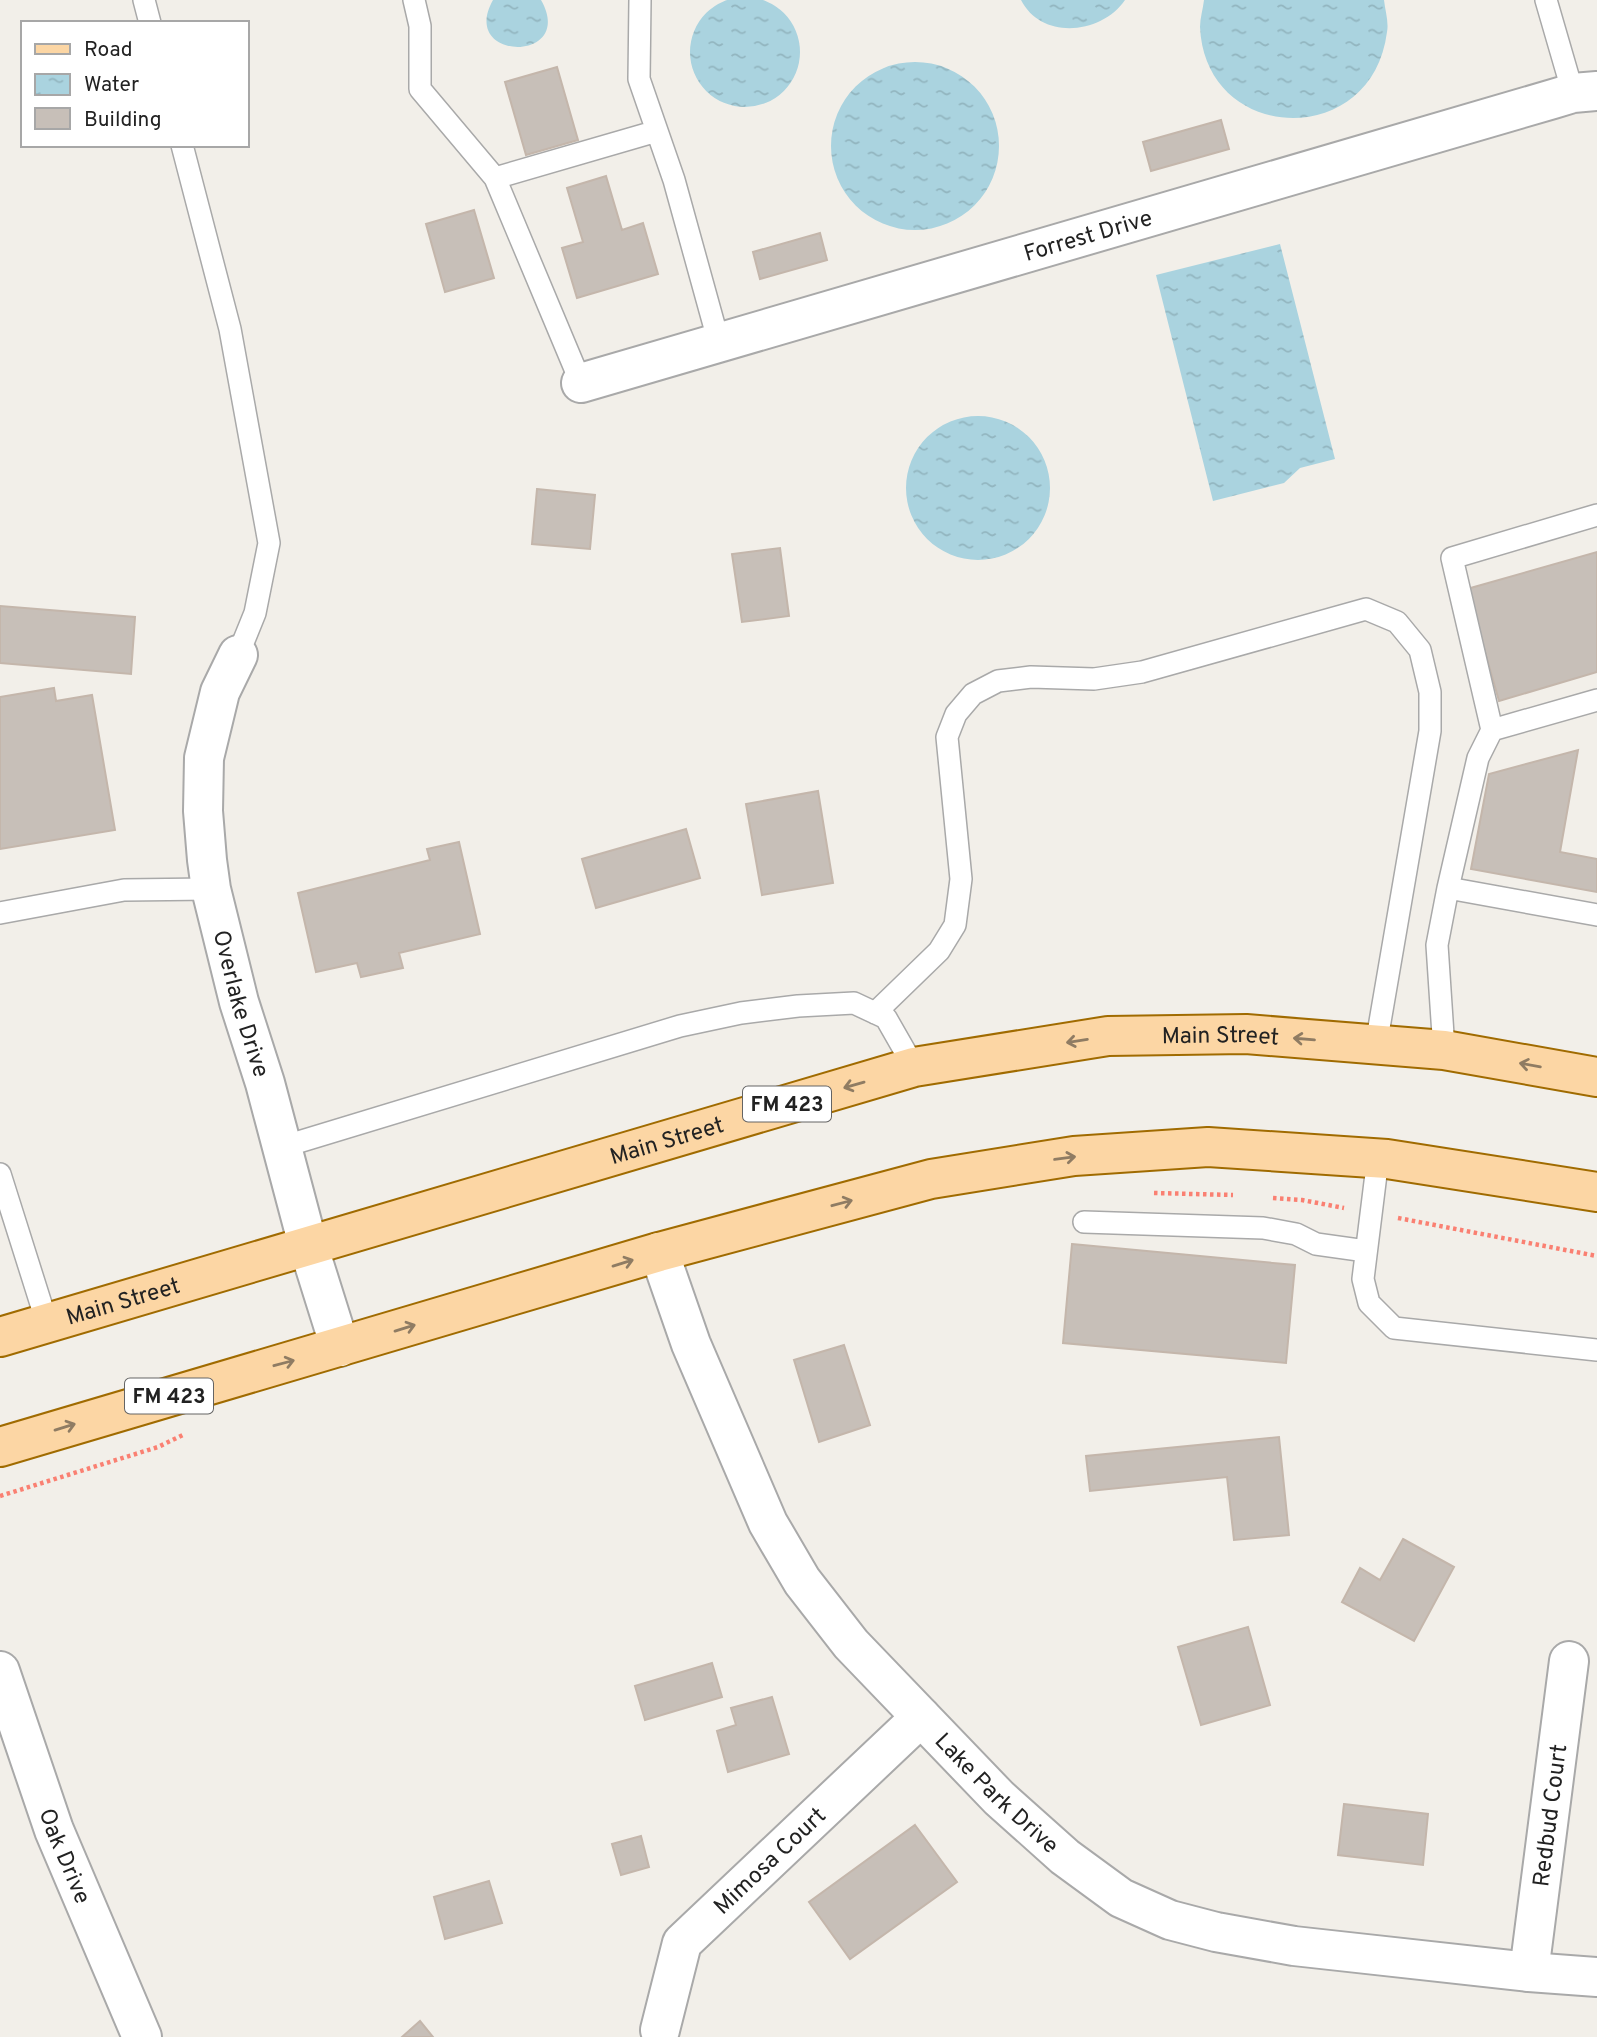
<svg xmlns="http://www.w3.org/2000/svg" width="1597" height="2037" viewBox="0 0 1597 2037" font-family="Overpass,sans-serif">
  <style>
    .water { fill: url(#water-ripples) }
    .building { fill: #c7bfb8; stroke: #c4b6ab; stroke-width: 2 }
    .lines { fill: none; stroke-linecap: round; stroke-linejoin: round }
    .lane-casing { stroke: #a9a9a9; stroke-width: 24 }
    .street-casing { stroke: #a9a9a9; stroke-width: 42 }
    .primary-casing { stroke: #a06b00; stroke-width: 42 }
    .path { stroke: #fa8072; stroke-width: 4.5; stroke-dasharray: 3.5 3.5; stroke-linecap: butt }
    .lane { stroke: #fff; stroke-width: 21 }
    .street { stroke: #fff; stroke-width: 38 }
    .primary { stroke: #fcd6a4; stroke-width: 38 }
    .oneway { stroke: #8f7c63 }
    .labels { text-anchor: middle; stroke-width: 5; stroke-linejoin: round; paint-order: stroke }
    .shield { fill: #fff; stroke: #646464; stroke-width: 2 }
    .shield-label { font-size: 21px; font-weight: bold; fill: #222 }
    .street-label { font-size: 23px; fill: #222; stroke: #fff }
  </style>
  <defs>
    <pattern id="water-ripples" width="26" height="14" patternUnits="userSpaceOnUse" patternTransform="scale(1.75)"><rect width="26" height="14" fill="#aad3df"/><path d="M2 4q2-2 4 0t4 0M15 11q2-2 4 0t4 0" fill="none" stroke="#92b5bf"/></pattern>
  </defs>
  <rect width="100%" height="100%" fill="#f2efe9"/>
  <!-- water -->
  <path class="water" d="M690 52a55 55 0 1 1 110 0a55 55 0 1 1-110 0Z
    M 493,0 L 541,0 C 577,63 458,62 493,0 Z
    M 1021,0 L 1125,0 C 1102,34 1042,41 1021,0 Z
    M 1204,0 L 1384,0 C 1385,10 1389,22 1387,32 C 1372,151 1205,144 1200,27 C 1200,18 1203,9 1204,0 Z
    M831 146a84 84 0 1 1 168 0a84 84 0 1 1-168 0Z
    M 1280,244 L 1335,459 L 1300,468 L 1284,483 L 1213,501 L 1156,275 Z
    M906 488a72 72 0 1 1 144 0a72 72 0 1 1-144 0Z"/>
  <!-- building -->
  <path class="building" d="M 557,67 L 578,140 L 526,155 L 505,82 Z
    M 1221,120 L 1229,149 L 1151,171 L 1143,142 Z
    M 606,176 L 622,230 L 643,223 L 658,274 L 577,298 L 562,248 L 583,242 L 567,188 Z
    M 474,210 L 494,278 L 445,292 L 426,224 Z
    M 820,233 L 827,260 L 760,279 L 753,252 Z
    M 537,489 L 595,495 L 590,549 L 532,544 Z
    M 780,548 L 789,616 L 742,622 L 732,554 Z
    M 1597,552 L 1597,672 L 1499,701 L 1467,589 Z
    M 0,606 L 135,617 L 131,674 L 0,663 Z
    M 54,688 L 56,701 L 92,695 L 115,830 L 0,849 L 0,697 Z
    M 1578,750 L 1560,852 L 1597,859 L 1597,892 L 1471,869 L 1489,774 Z
    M 818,791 L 833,883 L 762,895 L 746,804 Z
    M 686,829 L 700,878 L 596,908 L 582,859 Z
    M 459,842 L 480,934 L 399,953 L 403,968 L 361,977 L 357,963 L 316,972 L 298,893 L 430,860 L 427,849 Z
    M 1072,1244 L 1295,1265 L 1286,1363 L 1063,1343 Z
    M 844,1345 L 870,1425 L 819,1442 L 794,1360 Z
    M 1279,1437 L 1289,1535 L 1234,1540 L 1227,1477 L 1090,1491 L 1086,1456 Z
    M 1403,1539 L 1454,1567 L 1414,1641 L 1342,1602 L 1360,1568 L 1380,1580 Z
    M 1248,1627 L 1270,1705 L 1201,1725 L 1178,1647 Z
    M 712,1663 L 722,1697 L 645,1720 L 635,1686 Z
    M 772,1697 L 789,1754 L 728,1772 L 717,1731 L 736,1725 L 731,1708 Z
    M 1344,1804 L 1428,1814 L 1423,1865 L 1338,1855 Z
    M 915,1825 L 957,1882 L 850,1959 L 809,1902 Z
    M 641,1836 L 649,1867 L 621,1875 L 612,1844 Z
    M 489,1881 L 502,1923 L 445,1939 L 434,1897 Z
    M 420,2021 L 433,2037 L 402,2037 Z"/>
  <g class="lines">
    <defs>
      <path id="lane" d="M 144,0 L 150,23
        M 414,0 L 420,26 L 420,89 L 495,178 L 581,383
        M 640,0 L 639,79 L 674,180 L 719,343
        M 1546,0 L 1573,93
        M 182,145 L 230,329 L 269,543 L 255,613 L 238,655
        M 495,178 L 657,131
        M 1492,730 L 1452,558 L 1597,515
        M 1448,888 L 1597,915
        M 0,913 L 124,890 L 211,889
        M 875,1013 L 939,951 L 955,925 L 961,879 L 947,737 L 956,714 L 973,694 L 998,681 L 1031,677 L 1094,679 L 1142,672 L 1366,609 L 1397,622 L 1420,650 L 1430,692 L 1430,731 L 1376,1045
        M 1444,1050 L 1437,945 L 1448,888 L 1478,758 L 1492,730 L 1597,700
        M 282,1147 L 680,1026 L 741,1013 L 798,1006 L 854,1003 L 886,1018 L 914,1067
        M 1378,1158 L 1363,1279 L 1369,1303 L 1394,1328 L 1597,1350
        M 0,1174 L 47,1323
        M 1084,1222 L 1263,1228 L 1296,1234 L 1316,1244 L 1366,1251"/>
      <g id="street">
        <path id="s1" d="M 581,383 L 1553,99 L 1573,93 L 1597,91"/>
        <path id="s2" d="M 238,655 L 220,692 L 204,758 L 203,811 L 207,860 L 211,889 L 239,1002 L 265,1083 L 308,1245 L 340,1347"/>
        <path id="s3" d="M 659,1252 L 691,1344 L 768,1523 L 802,1581 L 851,1644 L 999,1798 L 1065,1857 L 1121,1898 L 1170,1920 L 1216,1932 L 1294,1946 L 1529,1972 L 1597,1977"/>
        <path id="s4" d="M 0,1671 L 54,1830 L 142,2037"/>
        <path id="s5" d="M 1529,1972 L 1569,1661"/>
        <path id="s6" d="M 660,2030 L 682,1943 L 921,1717"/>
      </g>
      <g id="primary">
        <path id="s7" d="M 0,1337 L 914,1067 L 1108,1036 L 1246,1034 L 1444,1050 L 1597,1077"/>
        <path d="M 0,1447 L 659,1252 L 931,1179 L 1074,1156 L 1208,1147 L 1387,1159 L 1597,1192"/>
      </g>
    </defs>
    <!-- lane casing -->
    <use href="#lane" class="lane-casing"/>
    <!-- street casing -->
    <use href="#street" class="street-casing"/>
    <!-- primary casing -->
    <use href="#primary" class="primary-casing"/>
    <!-- path -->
    <path class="path" d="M 1154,1193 L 1233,1195
      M 1273,1198 L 1302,1200 L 1344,1208
      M 1398,1218 L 1597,1256
      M 0,1496 L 158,1447 L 185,1434"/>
    <!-- lane -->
    <use href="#lane" class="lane"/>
    <!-- street -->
    <use href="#street" class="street"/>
    <!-- primary -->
    <use href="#primary" class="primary"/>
  </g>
  <!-- one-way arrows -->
  <defs><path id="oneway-shaft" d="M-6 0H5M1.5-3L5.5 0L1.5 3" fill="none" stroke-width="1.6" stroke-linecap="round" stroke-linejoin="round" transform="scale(1.75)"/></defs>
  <g class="oneway">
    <use href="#oneway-shaft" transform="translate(1304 1039) rotate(-175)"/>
    <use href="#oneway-shaft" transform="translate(1077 1041) rotate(171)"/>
    <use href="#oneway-shaft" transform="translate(1530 1065) rotate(-170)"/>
    <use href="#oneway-shaft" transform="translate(854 1085) rotate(164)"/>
    <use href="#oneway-shaft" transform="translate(1065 1158) rotate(-8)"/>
    <use href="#oneway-shaft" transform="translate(842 1203) rotate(-15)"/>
    <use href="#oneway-shaft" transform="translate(623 1263) rotate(-17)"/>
    <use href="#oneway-shaft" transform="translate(405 1328) rotate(-17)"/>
    <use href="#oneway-shaft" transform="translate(284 1363) rotate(-15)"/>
    <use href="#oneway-shaft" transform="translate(65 1427) rotate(-17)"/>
  </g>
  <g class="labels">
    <!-- shield labels -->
    <g class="shield">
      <rect x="743" y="1086.5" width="88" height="35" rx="5"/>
      <rect x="125" y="1378.5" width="88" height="35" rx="5"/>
    </g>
    <g class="shield-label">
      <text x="787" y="1111">FM 423</text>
      <text x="169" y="1403">FM 423</text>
    </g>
    <!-- street labels -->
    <g class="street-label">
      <text dy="8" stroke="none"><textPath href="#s1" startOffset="528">Forrest Drive</textPath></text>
      <text dy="8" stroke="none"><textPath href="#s2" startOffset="359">Overlake Drive</textPath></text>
      <text dy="8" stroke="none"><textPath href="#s7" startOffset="1262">Main Street</textPath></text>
      <text dy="8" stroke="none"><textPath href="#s7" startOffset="695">Main Street</textPath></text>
      <text dy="8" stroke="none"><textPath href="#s7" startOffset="128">Main Street</textPath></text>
      <text dy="8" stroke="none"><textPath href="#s3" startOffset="648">Lake Park Drive</textPath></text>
      <text dy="8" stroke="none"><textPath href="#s5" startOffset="158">Redbud Court</textPath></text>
      <text dy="8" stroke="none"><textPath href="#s4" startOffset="196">Oak Drive</textPath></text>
      <text dy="8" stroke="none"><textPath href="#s6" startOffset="210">Mimosa Court</textPath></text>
    </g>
  </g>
  <!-- legend -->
  <rect x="21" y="21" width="228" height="126" fill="#ffffff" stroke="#a7a7a7" stroke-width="2"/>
  <rect x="35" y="44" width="35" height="10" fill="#fcd6a4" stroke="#a7a7a7" stroke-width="2"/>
  <text x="84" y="56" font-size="21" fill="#222222">Road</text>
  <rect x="35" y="74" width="35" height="21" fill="url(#water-ripples)" stroke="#a7a7a7" stroke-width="2"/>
  <text x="84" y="91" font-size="21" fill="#222222">Water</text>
  <rect x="35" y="108" width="35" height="21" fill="#c7bfb8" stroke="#a7a7a7" stroke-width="2"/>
  <text x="84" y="126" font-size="21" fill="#222222">Building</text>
</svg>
